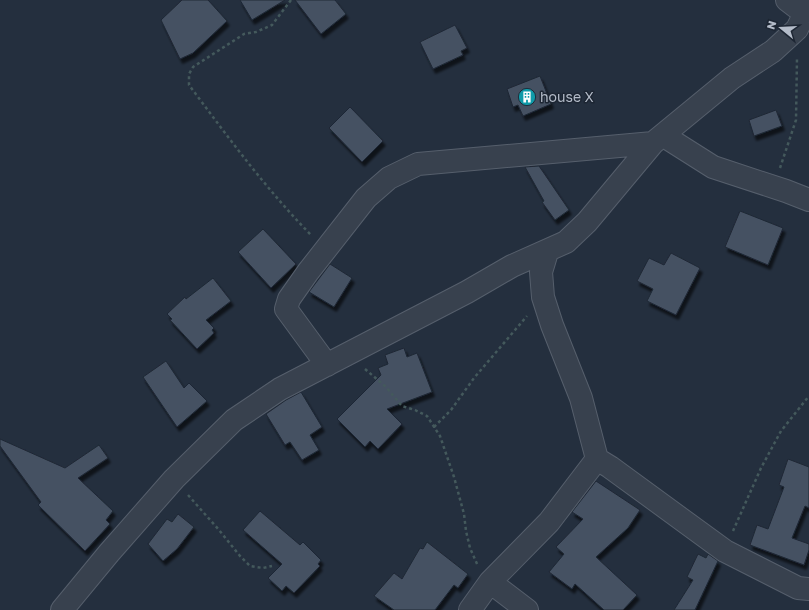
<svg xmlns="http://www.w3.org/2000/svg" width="809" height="610" viewBox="0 0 809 610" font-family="'Golos Text',sans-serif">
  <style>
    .building { fill: #455162; stroke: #1f2835; filter: url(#shadow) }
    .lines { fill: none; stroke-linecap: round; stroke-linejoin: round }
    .minor-casing { stroke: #565f6c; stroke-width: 24 }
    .path { stroke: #44595c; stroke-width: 2.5; stroke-dasharray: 3 3; stroke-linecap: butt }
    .minor { stroke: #38414e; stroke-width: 22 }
    .labels { text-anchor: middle; stroke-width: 3; stroke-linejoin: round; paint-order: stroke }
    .poi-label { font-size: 14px; fill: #b4bcc9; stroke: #1d2633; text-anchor: start }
  </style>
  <defs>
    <filter id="shadow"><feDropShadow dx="2.5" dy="4.5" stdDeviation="1" flood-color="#0009"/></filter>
  </defs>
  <rect width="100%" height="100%" fill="#242f3e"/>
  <!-- building -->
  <path class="building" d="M 182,0 L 208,0 L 227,21 L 193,53 L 180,59 L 161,20 Z
    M 240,0 L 285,0 L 252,20 Z
    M 295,0 L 335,0 L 346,14 L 321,34 Z
    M 455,25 L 467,48 L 461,51 L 463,55 L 433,69 L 420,42 Z
    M 540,76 L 551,104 L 523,116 L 518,105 L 513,107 L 507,89 Z
    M 350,107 L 383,141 L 362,162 L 329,128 Z
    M 776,110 L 782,126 L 754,136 L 749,120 Z
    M 539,166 L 569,210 L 555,220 L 542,202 L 544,201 L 525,167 Z
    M 740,211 L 783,228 L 768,265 L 725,247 Z
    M 263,229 L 296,264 L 271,288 L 238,252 Z
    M 671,253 L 700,268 L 676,315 L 647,301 L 653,289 L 637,281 L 649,258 L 664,265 Z
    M 330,264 L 352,278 L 334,307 L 309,292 Z
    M 213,278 L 231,301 L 206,320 L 214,328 L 212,330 L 214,333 L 197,349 L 170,320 L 172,319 L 167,314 L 185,297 L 186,299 Z
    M 404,348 L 407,357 L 417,353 L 432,392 L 387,409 L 402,424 L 378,449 L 370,441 L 365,447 L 337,419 L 381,375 L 378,368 L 388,364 L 385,355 Z
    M 166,361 L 184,388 L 189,383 L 207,401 L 177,427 L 143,377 Z
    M 301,392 L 322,427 L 310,435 L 319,450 L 302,460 L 290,442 L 285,445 L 266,414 L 286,400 Z
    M 0,439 L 65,468 L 99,445 L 108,458 L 78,478 L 113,511 L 106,520 L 110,524 L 85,551 L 38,505 L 41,502 L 0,446 Z
    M 788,459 L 809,467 L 809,508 L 805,506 L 792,538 L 809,544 L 809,550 L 804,565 L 750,545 L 757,525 L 768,529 L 784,487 L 779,485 Z
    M 596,481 L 640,510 L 628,528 L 596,557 L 637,595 L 623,610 L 604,610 L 575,584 L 572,589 L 549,572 L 564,554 L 556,547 L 583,519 L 572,512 Z
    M 260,511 L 300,545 L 303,542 L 321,560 L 318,564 L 320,566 L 294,593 L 286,586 L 282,591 L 268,578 L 282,564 L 243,530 Z
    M 178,514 L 194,527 L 177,549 L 163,561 L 148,544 L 167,519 L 172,522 Z
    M 427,542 L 468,574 L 458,588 L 454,585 L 435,610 L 394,610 L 374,596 L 394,573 L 402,579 L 420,548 L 423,549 Z
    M 698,554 L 706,558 L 708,554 L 718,561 L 695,610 L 674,610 L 693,580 L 687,577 Z"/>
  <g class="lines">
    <defs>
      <path id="minor" d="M 787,0 L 804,13
        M 664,136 L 713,167 L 786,191 L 809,200
        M 547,252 L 541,272 L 543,297 L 552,325 L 581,398 L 597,459 L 610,467 L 725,551 L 798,588 L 809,589
        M 327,365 L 286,309 L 289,299 L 308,272 L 366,198 L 389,178 L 418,164 L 653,143
        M 490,582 L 527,610
        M 62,610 L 109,553 L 174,479 L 234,420 L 280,389 L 467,292 L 512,266 L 566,242 L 587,222 L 653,143 L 732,78 L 773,51 L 797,29 L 809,5
        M 470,610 L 490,582 L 549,522 L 597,459"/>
    </defs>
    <!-- minor casing -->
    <use href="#minor" class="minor-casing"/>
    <!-- path -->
    <path class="path" d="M 291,0 L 272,25 L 256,32 L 244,34 L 193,67 L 189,74 L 189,85 C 228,137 266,189 311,235
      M 780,168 L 796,120 L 797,58
      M 365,369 L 386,387 L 402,406 L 415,410 L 427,416 L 440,436 L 454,477 L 464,514 L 466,531 L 470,548 L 478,566
      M 434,427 L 451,410 L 474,378 L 527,316
      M 188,495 L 219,530 L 240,556 L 250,566 L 263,568 L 272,566
      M 733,531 L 761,468 L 781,431 L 809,396"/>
    <!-- minor -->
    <use href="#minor" class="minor"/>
  </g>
  <!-- icons -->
  <defs>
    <symbol id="building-disc" viewBox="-11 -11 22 22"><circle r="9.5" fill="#0f9aa8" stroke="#1d2633"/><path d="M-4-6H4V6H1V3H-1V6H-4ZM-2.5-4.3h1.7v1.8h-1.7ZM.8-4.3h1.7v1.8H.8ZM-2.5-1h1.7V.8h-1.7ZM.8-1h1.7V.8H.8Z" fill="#fff"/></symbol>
  </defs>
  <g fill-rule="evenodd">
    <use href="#building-disc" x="517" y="87" width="20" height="20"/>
  </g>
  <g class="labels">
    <!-- poi labels -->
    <g class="poi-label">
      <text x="540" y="102">house X</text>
    </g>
  </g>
  <!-- north arrow -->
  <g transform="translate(781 28) rotate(288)" stroke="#1d2633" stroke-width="3" paint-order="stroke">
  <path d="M0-3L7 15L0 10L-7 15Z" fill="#b4bcc9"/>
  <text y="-6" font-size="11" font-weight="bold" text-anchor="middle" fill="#b4bcc9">N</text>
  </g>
</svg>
